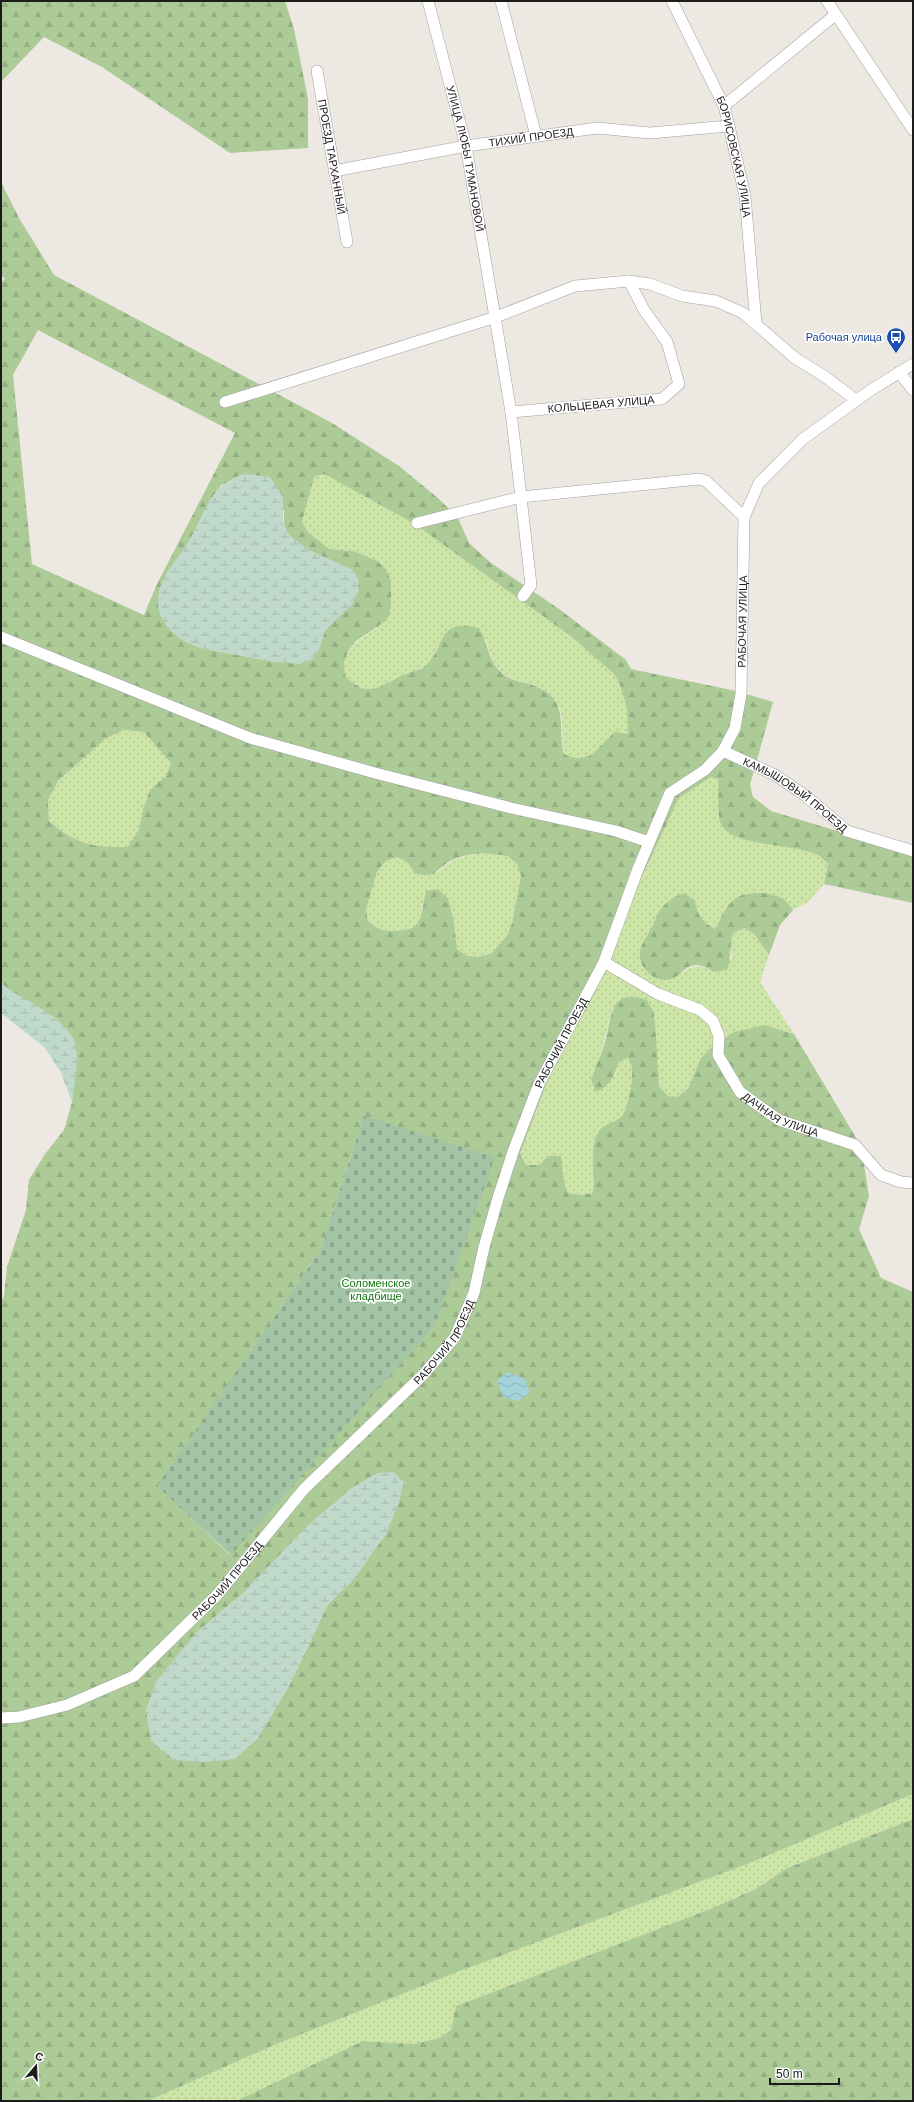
<svg xmlns="http://www.w3.org/2000/svg" width="914" height="2102" viewBox="0 0 914 2102" font-family="Arial,sans-serif">
  <style>
    .grass { fill: url(#grass-dots) }
    .forest { fill: url(#forest-firs); fill-rule: evenodd }
    .wetland { fill: url(#wetland-marsh) }
    .cemetery { fill: url(#cemetery-stones) }
    .water { fill: url(#water-waves) }
    .lines { fill: none; stroke-linecap: round; stroke-linejoin: round }
    .minor-casing { stroke: #a0a0a0; stroke-width: 12 }
    .minor { stroke: #fff; stroke-width: 11 }
    .labels { text-anchor: middle; stroke-width: 3.5; stroke-linejoin: round; paint-order: stroke }
    .street-label { font-size: 11px; fill: #1c1c1c; stroke: #fff }
    .transit-label { font-size: 11px; fill: #164399; stroke: #fff; text-anchor: end }
    .park-label { font-size: 11px; fill: #12740f; stroke: #fff }
  </style>
  <defs>
    <pattern id="grass-dots" width="8" height="8" patternUnits="userSpaceOnUse"><rect width="8" height="8" fill="#cde6a8"/><path d="M2 2h.1M6 6h.1" fill="none" stroke="#afc590" stroke-width="1.8" stroke-linecap="round"/></pattern>
    <pattern id="forest-firs" width="22" height="20" patternUnits="userSpaceOnUse"><rect width="22" height="20" fill="#accb97"/><path d="M5 1l3.5 6h-7zM16 11l3.5 6h-7z" fill="#93ae82"/></pattern>
    <pattern id="wetland-marsh" width="20" height="14" patternUnits="userSpaceOnUse"><rect width="20" height="14" fill="#bfdaca"/><path d="M1 5h8M5 5V1M11 12h8M15 12V8" fill="none" stroke="#a4baad"/></pattern>
    <pattern id="cemetery-stones" width="16" height="16" patternUnits="userSpaceOnUse"><rect width="16" height="16" fill="#a3c5a5"/><path d="M2 7V4a2 2 0 0 1 4 0v3zM10 15v-3a2 2 0 0 1 4 0v3z" fill="#8ca98d"/></pattern>
    <pattern id="water-waves" width="16" height="10" patternUnits="userSpaceOnUse"><rect width="16" height="10" fill="#a3d3d9"/><path d="M0 5q4-4 8 0t8 0" fill="none" stroke="#8cb5ba"/></pattern>
  </defs>
  <rect width="100%" height="100%" fill="#ede8e1"/>
  <!-- grass -->
  <path class="grass" d="M 324,474 L 413,523 L 572,637 L 614,674 L 620,685 L 627,708 L 628,734 L 597,750 L 588,758 L 575,759 L 564,754 C 560,738 566,718 557,703 C 534,669 498,698 486,639 L 438,645 L 434,657 L 425,666 L 379,689 L 366,689 L 354,685 L 344,676 C 342,648 356,642 377,628 L 353,551 L 329,549 L 309,533 L 302,522 L 314,477 Z
    M 124,730 L 144,732 L 171,763 L 166,776 L 150,790 L 143,809 L 139,829 L 128,848 C 94,848 75,844 49,821 L 48,800 L 58,781 L 105,739 Z
    M 711,777 L 718,779 L 720,791 L 718,817 L 733,835 L 807,851 L 819,856 L 828,864 L 824,884 L 808,902 L 793,910 L 785,900 L 748,893 L 736,898 L 727,907 L 715,929 C 702,922 697,915 694,900 L 656,916 L 652,928 L 640,950 L 681,974 C 693,964 701,964 714,972 L 732,958 L 730,945 L 733,933 L 745,928 L 755,935 L 769,955 L 760,982 L 794,1034 L 765,1025 L 700,1059 L 689,1087 L 678,1097 L 667,1096 L 659,1086 L 657,1061 L 613,1008 C 607,1024 606,1040 599,1056 L 615,1076 L 618,1063 L 628,1057 C 630,1061 632,1065 632,1069 C 633,1079 628,1111 621,1117 C 610,1126 600,1122 595,1140 C 590,1157 595,1176 593,1193 L 581,1195 L 568,1193 L 563,1182 L 564,1169 L 549,1156 L 539,1165 L 526,1165 L 520,1154 L 551,1071 L 615,949 L 637,887 L 679,798 Z
    M 484,853 L 508,856 L 517,864 L 521,876 L 512,923 L 508,934 L 492,953 L 479,957 L 467,956 L 457,949 L 454,923 L 448,898 L 422,903 L 421,916 L 415,927 C 397,933 383,934 368,921 L 366,908 L 377,872 L 385,862 L 396,857 L 438,872 C 451,859 465,855 484,853 Z
    M 913,1794 L 913,1819 L 787,1868 L 754,1890 L 710,1909 L 456,2006 L 451,2030 L 439,2038 L 414,2044 L 363,2041 L 236,2101 L 148,2101 L 272,2046 L 460,1971 L 750,1863 Z"/>
  <!-- forest -->
  <path class="forest" d="M 1,1 L 285,1 L 294,29 L 308,99 L 308,148 L 230,153 L 102,67 L 44,37 L 1,82 Z
    M 1,182 L 19,218 L 54,275 L 332,423 L 399,466 L 439,499 L 458,518 L 469,543 L 491,563 L 559,609 L 626,660 L 631,669 L 736,691 L 773,702 L 750,785 L 753,797 L 771,811 L 913,854 L 913,903 L 824,884 L 828,864 C 825,861 822,858 819,856 C 798,843 736,847 723,827 C 715,817 720,793 718,779 L 711,777 L 679,798 L 637,887 L 615,949 L 593,996 L 551,1071 L 520,1154 L 526,1165 L 539,1165 L 548,1156 L 561,1156 C 564,1170 562,1181 568,1193 L 581,1195 L 593,1193 C 595,1175 590,1157 595,1140 C 600,1122 610,1126 621,1117 C 628,1111 633,1079 632,1069 C 632,1066 630,1061 628,1057 L 618,1063 C 614,1078 610,1085 596,1092 L 591,1080 C 595,1068 601,1055 605,1042 C 612,1016 610,987 647,1000 L 653,1011 L 655,1023 L 659,1086 L 668,1096 L 678,1097 L 689,1087 L 700,1059 L 711,1048 L 734,1032 L 765,1025 L 794,1034 L 861,1146 L 869,1196 L 859,1229 L 881,1278 L 913,1292 L 913,1794 L 750,1863 L 460,1971 L 272,2046 L 148,2101 L 1,2101 L 1,1303 L 4,1296 L 7,1267 L 26,1210 L 29,1180 L 45,1154 L 64,1130 L 72,1102 L 75,1072 L 57,1019 L 6,988 L 1,981 L 1,284 L 5,278 L 1,276 ZM 38,330 L 235,433 L 157,584 L 144,615 L 32,564 L 13,375 ZM 324,474 L 413,523 L 572,637 L 614,674 L 620,685 L 627,708 L 628,734 L 615,732 C 596,747 591,767 564,754 C 557,724 571,699 532,685 C 522,682 508,680 501,672 C 488,660 488,643 479,628 C 435,618 447,646 426,665 C 420,671 409,672 401,676 C 378,688 366,698 345,676 L 344,663 L 348,651 L 356,641 L 387,620 L 391,607 L 391,581 L 386,569 L 377,561 L 353,551 L 329,549 L 309,533 L 302,522 L 314,477 ZM 222,484 L 284,510 C 284,518 283,527 288,534 C 301,551 334,561 353,570 L 333,621 L 325,631 L 319,649 L 276,662 L 200,648 L 159,592 C 166,572 180,557 191,538 C 201,520 209,501 222,484 ZM 124,730 L 144,732 L 171,763 L 166,776 L 150,790 L 143,809 L 139,829 L 128,847 C 94,848 75,844 49,821 L 48,800 L 58,781 L 105,739 ZM 484,853 L 508,856 L 517,864 L 521,876 L 512,923 L 508,934 L 492,953 L 479,957 L 467,956 L 457,949 L 454,923 L 448,898 L 438,889 L 426,891 L 421,916 L 415,927 C 397,933 382,934 368,921 L 366,909 L 377,872 L 385,862 L 396,857 L 408,862 L 414,873 C 434,878 432,874 447,863 C 458,856 471,854 484,853 ZM 364,1116 L 230,1555 L 158,1486 L 320,1251 ZM 386,1534 L 352,1581 L 328,1604 L 289,1686 L 257,1739 L 195,1634 L 242,1594 Z
    M 684,893 L 695,900 C 697,915 702,922 715,929 C 721,919 726,904 736,898 C 748,890 774,892 785,900 C 788,903 791,907 793,910 L 780,925 L 769,955 L 755,935 L 745,928 L 733,933 C 729,946 732,957 727,970 L 714,972 C 707,968 700,963 691,966 C 684,968 679,977 671,979 C 654,984 638,967 640,952 C 641,942 651,932 654,922 C 659,907 670,898 684,893 Z
    M 913,1819 L 913,2101 L 236,2101 L 363,2041 L 414,2044 L 439,2038 L 451,2030 L 456,2006 L 710,1909 L 754,1890 L 787,1868 Z"/>
  <!-- wetland -->
  <path class="wetland" d="M 245,474 L 270,477 L 283,497 L 283,522 L 288,534 L 307,549 L 353,570 L 359,581 L 358,593 L 352,605 L 325,630 L 319,649 L 313,659 L 301,664 L 276,662 L 200,648 C 169,637 148,613 163,580 C 169,567 183,552 190,539 C 206,512 211,482 245,474 Z
    M 1,981 L 6,988 C 26,1000 68,1020 75,1043 C 80,1061 74,1084 72,1102 L 61,1073 L 45,1048 L 1,1013 Z
    M 393,1472 L 404,1482 L 398,1505 L 386,1534 L 352,1581 L 328,1604 L 289,1686 L 257,1739 L 235,1759 L 205,1762 L 174,1760 L 151,1741 L 146,1710 L 156,1682 L 195,1634 L 242,1594 L 307,1526 L 353,1487 L 378,1473 Z"/>
  <!-- cemetery -->
  <path class="cemetery" d="M 364,1116 L 495,1157 L 435,1325 L 231,1555 L 157,1486 L 320,1251 Z"/>
  <!-- water -->
  <path class="water" d="M 508,1372 L 525,1379 L 530,1393 L 518,1401 L 503,1397 L 497,1380 Z"/>
  <g class="lines">
    <defs>
      <g id="minor">
        <path id="s1" d="M 428,1 L 466,146 L 511,412"/>
        <path d="M 501,1 L 536,136"/>
        <path id="s2" d="M 672,1 L 724,106 L 729,126 L 745,196 L 756,323"/>
        <path d="M 827,1 L 913,130"/>
        <path id="s3" d="M 317,71 L 347,242"/>
        <path d="M 724,106 L 835,15"/>
        <path id="s4" d="M 334,171 L 466,146 L 597,128 L 650,133 L 729,126"/>
        <path d="M 629,281 L 644,310 L 667,342 L 679,384 L 662,399 L 511,412 L 521,497 L 699,479 L 706,481 L 744,517"/>
        <path d="M 899,372 L 913,390"/>
        <path d="M 225,402 L 496,317 L 575,286 L 629,281 L 650,284 L 682,296 L 716,301 L 743,313 L 795,358 L 824,376 L 856,400"/>
        <path d="M 417,523 L 521,497 L 531,585 L 523,596"/>
        <path d="M 1,637 L 250,738 L 375,773 L 511,808 L 616,831 L 649,842"/>
        <path id="s5" d="M 723,751 L 775,775 L 806,796 L 847,831 L 913,851"/>
        <path id="s6" d="M 604,962 L 658,994 L 700,1010 L 713,1021 L 719,1036 L 718,1055 L 740,1092 L 755,1103 L 779,1120 L 855,1145 L 881,1175 L 901,1182 L 913,1183"/>
        <path id="s7" d="M 1,1718 L 19,1717 L 67,1705 L 134,1676 L 217,1595 L 304,1489 L 424,1374 L 455,1337 L 474,1293 L 484,1247 L 498,1198 L 514,1149 L 539,1084 L 604,962 L 638,869 L 670,793 L 705,770 L 723,751 L 735,728 L 741,694 L 744,517 L 759,483 L 803,439 L 868,392 L 913,364"/>
      </g>
    </defs>
    <!-- minor casing -->
    <use href="#minor" class="minor-casing"/>
    <!-- minor -->
    <use href="#minor" class="minor"/>
  </g>
  <!-- icons -->
  <defs>
    <symbol id="bus-pin" viewBox="-11 -11 22 30"><path d="M0 17L-7.5 6A9.5 9.5 0 1 1 7.5 6Z" fill="#1a4fb4" stroke="#fff"/><path d="M-5-6H5V4H4V6H2V4H-2V6H-4V4H-5ZM-3.5-4V0h7V-4ZM-3.5 1.2v1.5H-2V1.2ZM2 1.2v1.5H3.5V1.2Z" fill="#fff"/></symbol>
  </defs>
  <g fill-rule="evenodd">
    <use href="#bus-pin" x="885" y="326" width="22" height="30"/>
  </g>
  <g class="labels">
    <!-- street labels -->
    <g class="street-label">
      <text dy="4" stroke="none"><textPath href="#s4" startOffset="200">ТИХИЙ ПРОЕЗД</textPath></text>
      <text dy="4" stroke="none"><textPath href="#s3" startOffset="87">ПРОЕЗД ТАРХАННЫЙ</textPath></text>
      <text dy="4" stroke="none"><textPath href="#s2" startOffset="169">БОРИСОВСКАЯ УЛИЦА</textPath></text>
      <text dy="4" stroke="none"><textPath href="#s1" startOffset="162">УЛИЦА ЛЮБЫ ТУМАНОВОЙ</textPath></text>
      <text transform="translate(601 404) rotate(-5)" y="4">КОЛЬЦЕВАЯ УЛИЦА</text>
      <text dy="4" stroke="none"><textPath href="#s7" startOffset="1396">РАБОЧАЯ УЛИЦА</textPath></text>
      <text dy="4" stroke="none"><textPath href="#s5" startOffset="85">КАМЫШОВЫЙ ПРОЕЗД</textPath></text>
      <text dy="4" stroke="none"><textPath href="#s7" startOffset="922">РАБОЧИЙ ПРОЕЗД</textPath></text>
      <text dy="4" stroke="none"><textPath href="#s6" startOffset="250">ДАЧНАЯ УЛИЦА</textPath></text>
      <text dy="4" stroke="none"><textPath href="#s7" startOffset="598">РАБОЧИЙ ПРОЕЗД</textPath></text>
      <text dy="4" stroke="none"><textPath href="#s7" startOffset="274">РАБОЧИЙ ПРОЕЗД</textPath></text>
    </g>
    <!-- transit labels -->
    <g class="transit-label">
      <text x="882" y="341">Рабочая улица</text>
    </g>
    <!-- park labels -->
    <g class="park-label">
      <text x="376" y="1287">Соломенское<tspan x="376" dy="13">кладбище</tspan></text>
    </g>
  </g>
  <!-- border -->
  <rect width="914" height="2102" fill="none" stroke="#1c1c1c" stroke-width="4"/>
  <!-- north arrow -->
  <g transform="translate(36 2066) rotate(19)" stroke="#ffffff" stroke-width="3" paint-order="stroke">
  <path d="M0-3L7 15L0 10L-7 15Z" fill="#1c1c1c"/>
  <text y="-6" font-size="11" font-weight="bold" text-anchor="middle" fill="#1c1c1c">С</text>
  </g>
  <!-- scale -->
  <path d="M770 2078v6h69v-6" fill="none" stroke="#1c1c1c" stroke-width="2"/>
  <text x="776" y="2078" font-size="12" fill="#1c1c1c" stroke="#ffffff" stroke-width="3" paint-order="stroke">50 m</text>
</svg>
